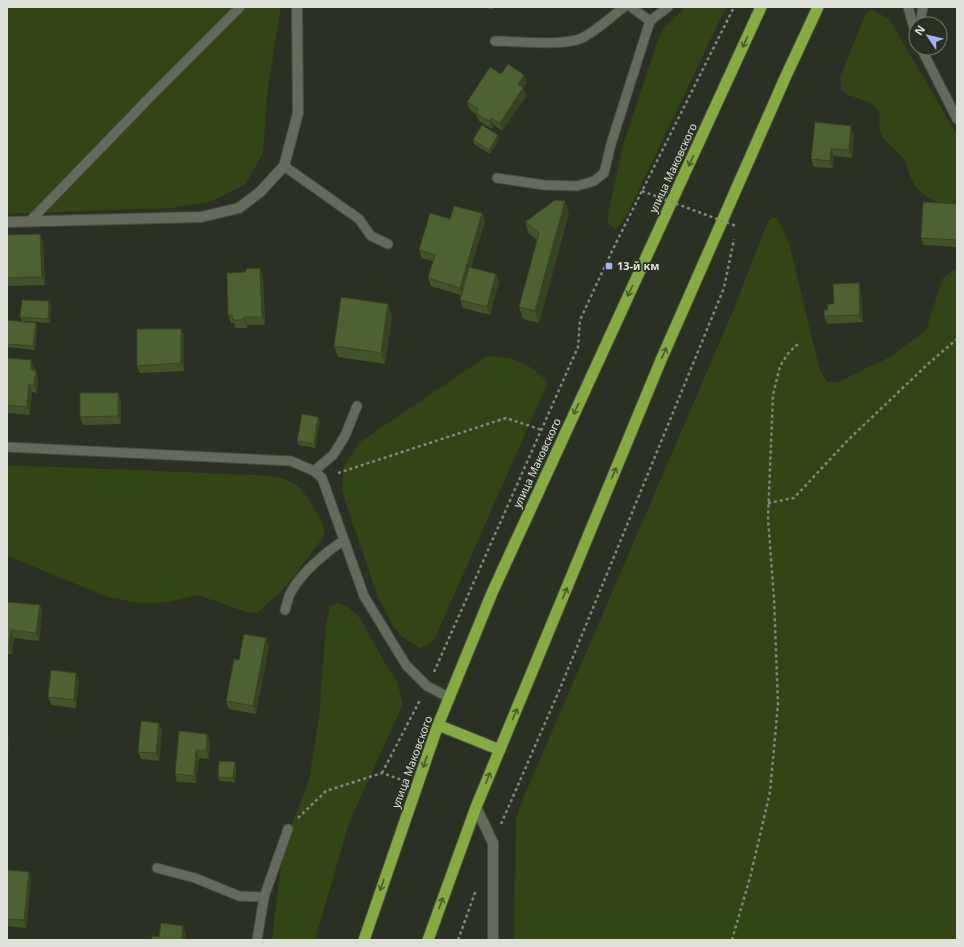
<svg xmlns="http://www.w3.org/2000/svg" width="964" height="947" viewBox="0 0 964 947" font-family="'Noto Sans',sans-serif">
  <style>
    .green { fill: #334415 }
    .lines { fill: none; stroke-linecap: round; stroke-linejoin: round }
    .service-casing { stroke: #484c42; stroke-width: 11 }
    .minor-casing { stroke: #484c42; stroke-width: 12 }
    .trunk-casing { stroke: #484c42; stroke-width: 13 }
    .path { stroke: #83887e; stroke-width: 2.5; stroke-dasharray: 3 3; stroke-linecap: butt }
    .service { stroke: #646a5c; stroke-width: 9 }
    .minor { stroke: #646a5c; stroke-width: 10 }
    .trunk { stroke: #86ab40; stroke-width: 11 }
    .path-bridge { stroke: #83887e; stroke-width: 2.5; stroke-dasharray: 3 3; stroke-linecap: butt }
    .wall { fill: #435329 }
    .shaded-wall { fill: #374422 }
    .building { fill: #4e6130; stroke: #374422 }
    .oneway { stroke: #4b5b2e }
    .poi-dot { fill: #a5b1fc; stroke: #2b3024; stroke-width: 1.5 }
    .labels { text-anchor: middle; stroke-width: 3.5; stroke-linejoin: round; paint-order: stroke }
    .street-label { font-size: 11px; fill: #dde1d9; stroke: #2b3024 }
    .poi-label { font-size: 11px; font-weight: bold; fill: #dde1d9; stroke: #2b3024; text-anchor: start }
  </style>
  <rect width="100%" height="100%" fill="#2b3024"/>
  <!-- green -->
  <path class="green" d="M 7,7 L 281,7 L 268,87 L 263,153 L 246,184 L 212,201 L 172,208 L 7,214 Z
    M 686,7 L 726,7 L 626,217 L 615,230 L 608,222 L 608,213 L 623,145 L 659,37 L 664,28 Z
    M 872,9 L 890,20 L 957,135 L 957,206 C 942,206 919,196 913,182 C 908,174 908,164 902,157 C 896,149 885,143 881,134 C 877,125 883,115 876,108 C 867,98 851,99 841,90 L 840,77 L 865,15 Z
    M 773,217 L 778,219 L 789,243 L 820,370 L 827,382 L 836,383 L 890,357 L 926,330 L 943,278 L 957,267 L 957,940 L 514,940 L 516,819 L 523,799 L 733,311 L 768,221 Z
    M 487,356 C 516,358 527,362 548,382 L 435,638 L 427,646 L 420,648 L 401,636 L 393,626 L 378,597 L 346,504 L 342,489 L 343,468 L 360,442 Z
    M 7,465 L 255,475 C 289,478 298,479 315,510 C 321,520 325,525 324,536 L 284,589 L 257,613 L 246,612 L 198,595 L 167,602 L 140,603 L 108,597 L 7,556 Z
    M 338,603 L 348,607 L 360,618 L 387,667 L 397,681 L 403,704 L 349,823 L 315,940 L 272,940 L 283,847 L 309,780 L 319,717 L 326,625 L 330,606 Z"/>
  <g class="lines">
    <defs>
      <path id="service" d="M 631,7 L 650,21
        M 908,7 L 916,35
        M 920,24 L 923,7
        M 495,41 C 517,41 567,47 584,37 C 598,29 611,17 624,7
        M 921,48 L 957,119
        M 284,166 L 359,219 L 371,236 L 388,244
        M 497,178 L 544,185 L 577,186 L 594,181 L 604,173 L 611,144 L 650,21 L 668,7
        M 30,221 L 156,91 L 240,7
        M 7,447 L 291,461 L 314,471 L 322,478 L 364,596 L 406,665 L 427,686 L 450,698
        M 314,471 L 333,455 L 345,436 L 357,406
        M 285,610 C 287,604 288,597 291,592 C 302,572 326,552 344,540
        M 157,868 L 195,878 L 239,896 L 264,897
        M 257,940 L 264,897 L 288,829"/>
      <path id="minor" d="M 7,222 L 201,217 L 239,208 L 260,192 L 284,166 L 298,113 L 297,7
        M 476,807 L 493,843 L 493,940"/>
      <path id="trunk" d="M 438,725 L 500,750
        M 364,940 L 438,725 L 492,593 L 761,7
        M 428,940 L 476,807 L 661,360 L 785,78 L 818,7"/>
    </defs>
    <!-- service casing -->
    <use href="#service" class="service-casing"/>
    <!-- minor casing -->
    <use href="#minor" class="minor-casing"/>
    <!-- trunk casing -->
    <use href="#trunk" class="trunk-casing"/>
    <!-- path -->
    <path class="path" d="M 338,473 L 506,418 L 542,430
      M 768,503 L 794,498 L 846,442 L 929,363 L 957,339
      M 434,672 L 578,347 L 580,320 L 612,251 L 734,7
      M 382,773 L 420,700
      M 298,818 L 326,791 L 382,773 L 402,780
      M 501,824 L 559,691 L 724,288 L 734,239
      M 458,940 L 476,890
      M 732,940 L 751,874 L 770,792 L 778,704 L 774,598 L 768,519 L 773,395 L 780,366 L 789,352 L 798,344"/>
    <!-- service -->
    <use href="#service" class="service"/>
    <!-- minor -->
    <use href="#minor" class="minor"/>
    <!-- trunk -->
    <use href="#trunk" class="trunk"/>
    <!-- path-bridge -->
    <path class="path-bridge" d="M 642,191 L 736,226"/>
  </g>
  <!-- wall -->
  <path class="wall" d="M 485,7 L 494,7 L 492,10 Z
    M 501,74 L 524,75 L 527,83 L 523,88 L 526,96 L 502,131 L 494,125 L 492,129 L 479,121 L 476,114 L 470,110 L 467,102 Z
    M 854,134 L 852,158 L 834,156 L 833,168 L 814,167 L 811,159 Z
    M 499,139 L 490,154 L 474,144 L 473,140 Z
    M 957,204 L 957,247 L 924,245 L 921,238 Z
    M 482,213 L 485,221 L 471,267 L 499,281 L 490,315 L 463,308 L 460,300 L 461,295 L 431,286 L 428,278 L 433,261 L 422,258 L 419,250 L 450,219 Z
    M 569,213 L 539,323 L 523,319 L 519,307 L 537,240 L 529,234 L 525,222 Z
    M 40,234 L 43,242 L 45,285 L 7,286 L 7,235 Z
    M 260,268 L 263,276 L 265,325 L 247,325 L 247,328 L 235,328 L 234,323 L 231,323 L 228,315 L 246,272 Z
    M 861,291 L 863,322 L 827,324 L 824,316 L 828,310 L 834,304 Z
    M 51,305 L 50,323 L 22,321 L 20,317 Z
    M 392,316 L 385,364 L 338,357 L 334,346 Z
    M 7,320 L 37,327 L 35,350 L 7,347 Z
    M 181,329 L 184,336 L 184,371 L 140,373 L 137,366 Z
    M 7,358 L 34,368 L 34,370 L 38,378 L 37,393 L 32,392 L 30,415 L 7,413 Z
    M 118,393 L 121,400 L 121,424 L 83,425 L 80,417 Z
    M 318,417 L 320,421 L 315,448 L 299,445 L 297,441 Z
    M 7,602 L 40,605 L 42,613 L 39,641 L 14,638 L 12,654 L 7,654 Z
    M 269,646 L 256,714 L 229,709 L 226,701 L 239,660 Z
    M 76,673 L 79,680 L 76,708 L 51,705 L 48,697 Z
    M 159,723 L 162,731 L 159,761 L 141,759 L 138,752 Z
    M 207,734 L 210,741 L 209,759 L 199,758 L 196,783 L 177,782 L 175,774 Z
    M 235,762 L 236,766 L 235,782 L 219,781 L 218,777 Z
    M 7,870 L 29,872 L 31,880 L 26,928 L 7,926 Z"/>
  <!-- shaded-wall -->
  <path class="shaded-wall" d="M 524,75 L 527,83 L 523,88 L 526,96 L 502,131 L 500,123 L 518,84 Z
    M 491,118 L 494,125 L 492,129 L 489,121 Z
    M 851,126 L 854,134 L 852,158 L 849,150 Z
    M 498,135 L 499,139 L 490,154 L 489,150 Z
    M 831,149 L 834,156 L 833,168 L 830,161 Z
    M 565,201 L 569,213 L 539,323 L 535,311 Z
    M 482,213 L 485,221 L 463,295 L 460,288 Z
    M 40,234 L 43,242 L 45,285 L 42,277 Z
    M 260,268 L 263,276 L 265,325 L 262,317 Z
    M 496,274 L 499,281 L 490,315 L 487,307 Z
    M 859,283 L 861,291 L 863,322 L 860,315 Z
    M 49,301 L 51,305 L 50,323 L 48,319 Z
    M 388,304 L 392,316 L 385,364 L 381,353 Z
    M 244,317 L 247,325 L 247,328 L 244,320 Z
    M 36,323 L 37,327 L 35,350 L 33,346 Z
    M 181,329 L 184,336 L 184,371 L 181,363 Z
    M 31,360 L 34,368 L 33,377 L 31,370 Z
    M 36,370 L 38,378 L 37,393 L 34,385 Z
    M 29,385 L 32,392 L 30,415 L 27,407 Z
    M 118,393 L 121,400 L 121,424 L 118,416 Z
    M 318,417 L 320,421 L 315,448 L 314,444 Z
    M 40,605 L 42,613 L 39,641 L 36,633 Z
    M 11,630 L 14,638 L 12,654 L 9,647 Z
    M 266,638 L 269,646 L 256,714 L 253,706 Z
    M 76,673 L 79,680 L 76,708 L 74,700 Z
    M 159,723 L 162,731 L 159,761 L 156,753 Z
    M 7,734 L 9,738 L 7,771 Z
    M 207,734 L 210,741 L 209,759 L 206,751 Z
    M 196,750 L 199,758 L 196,783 L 194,776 Z
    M 235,762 L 236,766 L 235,782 L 233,778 Z
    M 29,872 L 31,880 L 26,928 L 24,920 Z
    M 183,926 L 186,934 L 185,940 L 182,940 Z"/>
  <!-- building -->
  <path class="building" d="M 508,64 L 524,75 L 518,84 L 523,88 L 500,123 L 491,118 L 489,121 L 476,113 L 478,109 L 467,102 L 490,67 L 501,74 Z
    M 815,122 L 851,126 L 849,150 L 831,149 L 830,161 L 811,159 Z
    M 482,125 L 498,135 L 489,150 L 473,140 Z
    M 555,200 L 565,201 L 535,311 L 519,307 L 539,233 L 525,222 Z
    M 923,202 L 957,204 L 957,240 L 921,238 Z
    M 454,206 L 482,213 L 460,288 L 428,278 L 435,255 L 419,250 L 430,213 L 450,219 Z
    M 40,234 L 42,277 L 7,278 L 7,235 Z
    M 469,267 L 496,274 L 487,307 L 460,300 Z
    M 260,268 L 262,317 L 244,317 L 244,320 L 233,320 L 232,315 L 228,315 L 227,273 L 246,272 L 246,269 Z
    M 859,283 L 860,315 L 824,316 L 824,310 L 828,310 L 827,304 L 834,304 L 833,284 Z
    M 341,297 L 388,304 L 381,353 L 334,346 Z
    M 22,300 L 49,301 L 48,319 L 20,317 Z
    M 7,320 L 36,323 L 33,346 L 7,344 Z
    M 137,329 L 181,329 L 181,363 L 137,366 Z
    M 7,358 L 31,360 L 31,370 L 36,370 L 34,385 L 29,385 L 27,407 L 7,405 Z
    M 80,393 L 118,393 L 118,416 L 80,417 Z
    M 302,414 L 318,417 L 314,444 L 297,441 Z
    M 7,602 L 40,605 L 36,633 L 11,630 L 9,647 L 7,646 Z
    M 244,634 L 266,638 L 253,706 L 226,701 L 234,659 L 239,660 Z
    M 51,670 L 76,673 L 74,700 L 48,697 Z
    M 141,721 L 159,723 L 156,753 L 138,752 Z
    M 179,731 L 207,734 L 206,751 L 196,750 L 194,776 L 175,774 Z
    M 219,761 L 235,762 L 233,778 L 218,777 Z
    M 7,870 L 29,872 L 24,920 L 7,919 Z
    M 161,923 L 183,926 L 182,940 L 152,940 L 152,936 L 159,937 Z"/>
  <!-- one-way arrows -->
  <defs><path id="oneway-shaft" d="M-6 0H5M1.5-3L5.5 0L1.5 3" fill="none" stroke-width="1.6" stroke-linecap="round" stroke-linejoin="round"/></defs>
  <g class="oneway">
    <use href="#oneway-shaft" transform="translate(745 42) rotate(115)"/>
    <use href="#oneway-shaft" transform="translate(691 161) rotate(115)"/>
    <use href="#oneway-shaft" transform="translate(630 291) rotate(115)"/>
    <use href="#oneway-shaft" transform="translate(664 353) rotate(-66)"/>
    <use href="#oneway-shaft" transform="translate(576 409) rotate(115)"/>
    <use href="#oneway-shaft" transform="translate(614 473) rotate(-67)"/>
    <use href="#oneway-shaft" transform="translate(565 593) rotate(-67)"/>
    <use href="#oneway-shaft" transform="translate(515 714) rotate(-67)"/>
    <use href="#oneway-shaft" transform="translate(425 762) rotate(109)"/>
    <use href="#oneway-shaft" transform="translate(488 778) rotate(-68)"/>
    <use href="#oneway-shaft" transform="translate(382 885) rotate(109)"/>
    <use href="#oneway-shaft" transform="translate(441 903) rotate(-70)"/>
  </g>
  <!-- markers -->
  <rect class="poi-dot" x="605" y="262" width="8" height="8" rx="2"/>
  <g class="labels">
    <!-- street labels -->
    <g class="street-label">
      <text transform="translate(673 168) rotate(-65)" y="4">улица Маковского</text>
      <text transform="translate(537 463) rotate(-65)" y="4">улица Маковского</text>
      <text transform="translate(412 762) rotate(-70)" y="4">улица Маковского</text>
    </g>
    <!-- poi labels -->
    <g class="poi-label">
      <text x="617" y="270">13-й км</text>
    </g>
  </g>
  <!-- border -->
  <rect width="964" height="947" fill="none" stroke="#dde1d9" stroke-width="16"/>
  <!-- north arrow -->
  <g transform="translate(928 36) rotate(305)"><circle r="19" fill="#2b3024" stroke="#72776c"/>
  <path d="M0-3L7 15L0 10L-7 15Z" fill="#a5b1fc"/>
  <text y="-6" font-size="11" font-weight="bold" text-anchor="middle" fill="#dde1d9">N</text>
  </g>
</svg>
